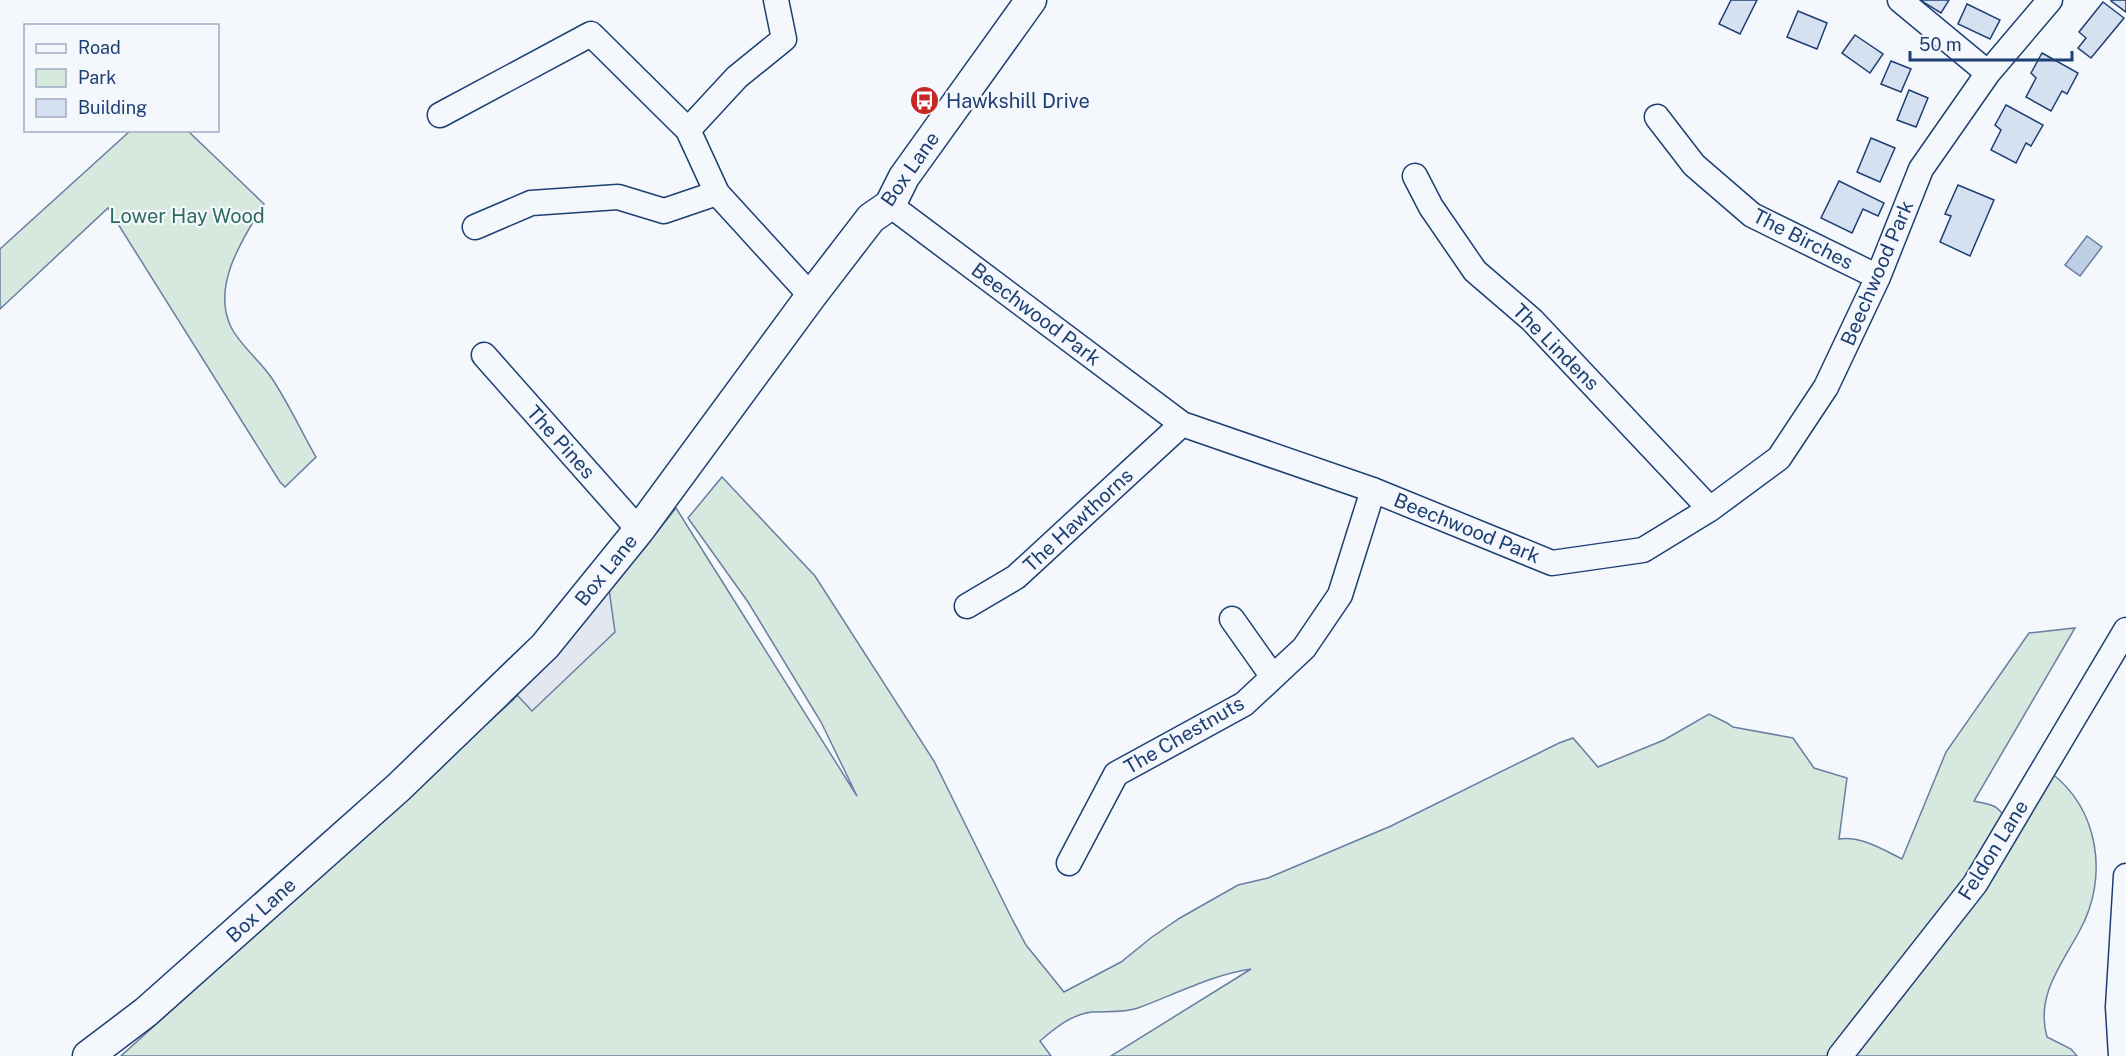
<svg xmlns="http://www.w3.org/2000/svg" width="2126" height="1056" viewBox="0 0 2126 1056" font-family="'Public Sans',sans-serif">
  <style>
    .green { fill: #d7e8df; stroke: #687fa3; stroke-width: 1.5 }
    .parking { fill: #e3e8f0; stroke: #687fa3; stroke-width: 1.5 }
    .water { fill: #bed0e5; stroke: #687fa3; stroke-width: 1.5 }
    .building { fill: #d5e0f0; stroke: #1d3f73; stroke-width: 1.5 }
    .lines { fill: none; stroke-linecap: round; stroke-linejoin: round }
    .minor-casing { stroke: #1d3f73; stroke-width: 27 }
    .major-casing { stroke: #1d3f73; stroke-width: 33 }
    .minor { stroke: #f4f7fb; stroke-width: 24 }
    .major { stroke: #f4f7fb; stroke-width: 30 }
    .labels { text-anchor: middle; stroke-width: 4.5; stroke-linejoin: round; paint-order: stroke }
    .poi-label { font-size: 20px; fill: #1d3f73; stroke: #f4f7fb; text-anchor: start }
    .street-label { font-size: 20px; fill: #1d3f73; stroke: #f4f7fb }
    .park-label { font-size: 20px; fill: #2c6c60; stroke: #f4f7fb }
  </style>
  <rect width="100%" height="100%" fill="#f4f7fb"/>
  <!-- green -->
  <path class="green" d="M 130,131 L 188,131 L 264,204 C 243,238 211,286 231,327 C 240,345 259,360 271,377 C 288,402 301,431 316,457 L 285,487 L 280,482 L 108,208 L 0,309 L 0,249 Z
    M 722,477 L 815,576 L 934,761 L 1011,917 L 1026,945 L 1064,992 L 1121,962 L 1152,937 L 1180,918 L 1238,885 L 1268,878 L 1391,826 L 1559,743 L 1573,738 L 1598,767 L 1664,740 L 1709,714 L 1727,723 L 1733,727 L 1793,738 L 1814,768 L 1847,778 L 1839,839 C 1862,836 1882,849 1902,859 L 1946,752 L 2029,633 L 2075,628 L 1974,801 C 1990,805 2001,804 2006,823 L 1834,1056 L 1111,1056 L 1251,969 C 1211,975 1176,994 1138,1008 C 1123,1013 1108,1011 1092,1012 C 1072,1014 1055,1028 1040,1041 L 1051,1056 L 121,1056 L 513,700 L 646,546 L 676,508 L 857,796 L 821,722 L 748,602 L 688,518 Z
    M 2050,772 C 2099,809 2109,877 2080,930 C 2062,964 2035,996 2047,1037 L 2071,1049 L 2077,1056 L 1847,1056 Z"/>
  <!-- parking -->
  <path class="parking" d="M 609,589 L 615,632 L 532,711 L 517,695 Z"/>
  <!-- water -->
  <path class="water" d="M 2087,236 L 2102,247 L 2080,276 L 2065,265 Z"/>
  <!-- building -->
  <path class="building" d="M 1731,0 L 1757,0 L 1740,34 L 1719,24 Z
    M 1920,0 L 1949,0 L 1941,13 Z
    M 2126,0 L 2126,12 L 2111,1 L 2112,0 Z
    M 2103,2 L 2124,18 L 2091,58 L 2078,48 L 2086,38 L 2079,32 Z
    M 1967,4 L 2000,20 L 1990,39 L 1958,24 Z
    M 1798,11 L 1827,23 L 1817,49 L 1787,37 Z
    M 1855,35 L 1883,54 L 1870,73 L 1842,53 Z
    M 2042,53 L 2078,73 L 2067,94 L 2062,91 L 2051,111 L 2026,97 L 2036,78 L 2031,73 Z
    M 1891,61 L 1911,69 L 1901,92 L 1881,84 Z
    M 1909,90 L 1928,98 L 1916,127 L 1897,120 Z
    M 2006,105 L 2043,125 L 2031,146 L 2026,143 L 2016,163 L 1991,150 L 2001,130 L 1995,125 Z
    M 1871,138 L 1895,148 L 1880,182 L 1857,172 Z
    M 1839,181 L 1884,203 L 1878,216 L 1863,209 L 1852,233 L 1821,218 Z
    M 1958,185 L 1994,200 L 1970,256 L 1940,242 L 1951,216 L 1945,214 Z"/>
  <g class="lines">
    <defs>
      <path id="minor" d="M 1900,0 L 1988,73
        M 440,115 L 591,34 L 688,130 L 717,193 L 811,296
        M 1657,117 L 1694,165 L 1752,215 L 1878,277
        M 688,130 L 737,77 L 784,39 L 776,0
        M 1415,176 L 1431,207 L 1475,271 L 1532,320 L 1710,509
        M 890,205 L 1182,424 L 1373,490 L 1552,563 L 1643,550 L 1710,509 L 1779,458 L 1826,387 L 1878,277 L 1921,169 L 1988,73 L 2050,0
        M 475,227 L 531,203 L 618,197 L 664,211 L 717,193
        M 484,355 L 639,530
        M 967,606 L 1016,577 L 1182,424
        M 1232,619 L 1273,677
        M 1069,863 L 1116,774 L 1244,704 L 1304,648 L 1340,595 L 1373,490
        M 1840,1056 L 1975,884 L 2126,630
        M 2121,1056 L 2118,1007 L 2126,876"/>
      <path id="major" d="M 88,1056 L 146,1012 L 399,787 L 545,646 L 639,530 L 811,296 L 871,218 L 890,205 L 904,177 L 1031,0"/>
    </defs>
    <!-- minor casing -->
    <use href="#minor" class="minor-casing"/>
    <!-- major casing -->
    <use href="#major" class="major-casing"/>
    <!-- minor -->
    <use href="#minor" class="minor"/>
    <!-- major -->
    <use href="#major" class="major"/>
  </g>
  <!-- icons -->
  <defs>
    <symbol id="bus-disc" viewBox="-11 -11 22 22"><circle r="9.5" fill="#c62828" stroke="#f4f7fb"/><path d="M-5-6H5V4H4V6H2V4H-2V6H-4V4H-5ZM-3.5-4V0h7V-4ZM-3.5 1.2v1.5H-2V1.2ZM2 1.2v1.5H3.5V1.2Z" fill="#fff"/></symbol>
  </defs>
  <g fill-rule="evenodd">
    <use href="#bus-disc" x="908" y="84" width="33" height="33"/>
  </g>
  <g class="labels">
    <!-- poi labels -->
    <g class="poi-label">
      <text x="946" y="108">Hawkshill Drive</text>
    </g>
    <!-- street labels -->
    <g class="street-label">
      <text transform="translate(910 169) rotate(-55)" y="7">Box Lane</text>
      <text transform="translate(1803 239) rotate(27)" y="7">The Birches</text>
      <text transform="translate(1877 273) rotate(-67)" y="7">Beechwood Park</text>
      <text transform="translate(1036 314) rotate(37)" y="7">Beechwood Park</text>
      <text transform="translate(1556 347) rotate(45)" y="7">The Lindens</text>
      <text transform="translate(561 442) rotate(48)" y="7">The Pines</text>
      <text transform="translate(1078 520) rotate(-43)" y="7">The Hawthorns</text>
      <text transform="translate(1467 528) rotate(22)" y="7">Beechwood Park</text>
      <text transform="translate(606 570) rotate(-51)" y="7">Box Lane</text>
      <text transform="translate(1184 735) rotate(-30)" y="7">The Chestnuts</text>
      <text transform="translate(1993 850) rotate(-58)" y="7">Feldon Lane</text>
      <text transform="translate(261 910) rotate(-42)" y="7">Box Lane</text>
    </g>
    <!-- park labels -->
    <g class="park-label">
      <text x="187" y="223">Lower Hay Wood</text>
    </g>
  </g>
  <!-- legend -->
  <rect x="24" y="24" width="195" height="108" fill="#f4f7fb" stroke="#9eadc5" stroke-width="1.5"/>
  <rect x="36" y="44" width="30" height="9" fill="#f4f7fb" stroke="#9eadc5" stroke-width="1.5"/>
  <text x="78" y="54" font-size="18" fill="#1d3f73">Road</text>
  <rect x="36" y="69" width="30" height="18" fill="#d7e8df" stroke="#9eadc5" stroke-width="1.5"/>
  <text x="78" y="84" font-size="18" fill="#1d3f73">Park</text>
  <rect x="36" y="99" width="30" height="18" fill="#d5e0f0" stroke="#9eadc5" stroke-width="1.5"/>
  <text x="78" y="114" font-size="18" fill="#1d3f73">Building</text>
  <!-- scale -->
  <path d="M1910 51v9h162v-9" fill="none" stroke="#1d3f73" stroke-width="3"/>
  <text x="1919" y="51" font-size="18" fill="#1d3f73" stroke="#f4f7fb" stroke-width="4.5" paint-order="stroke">50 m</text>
</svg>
